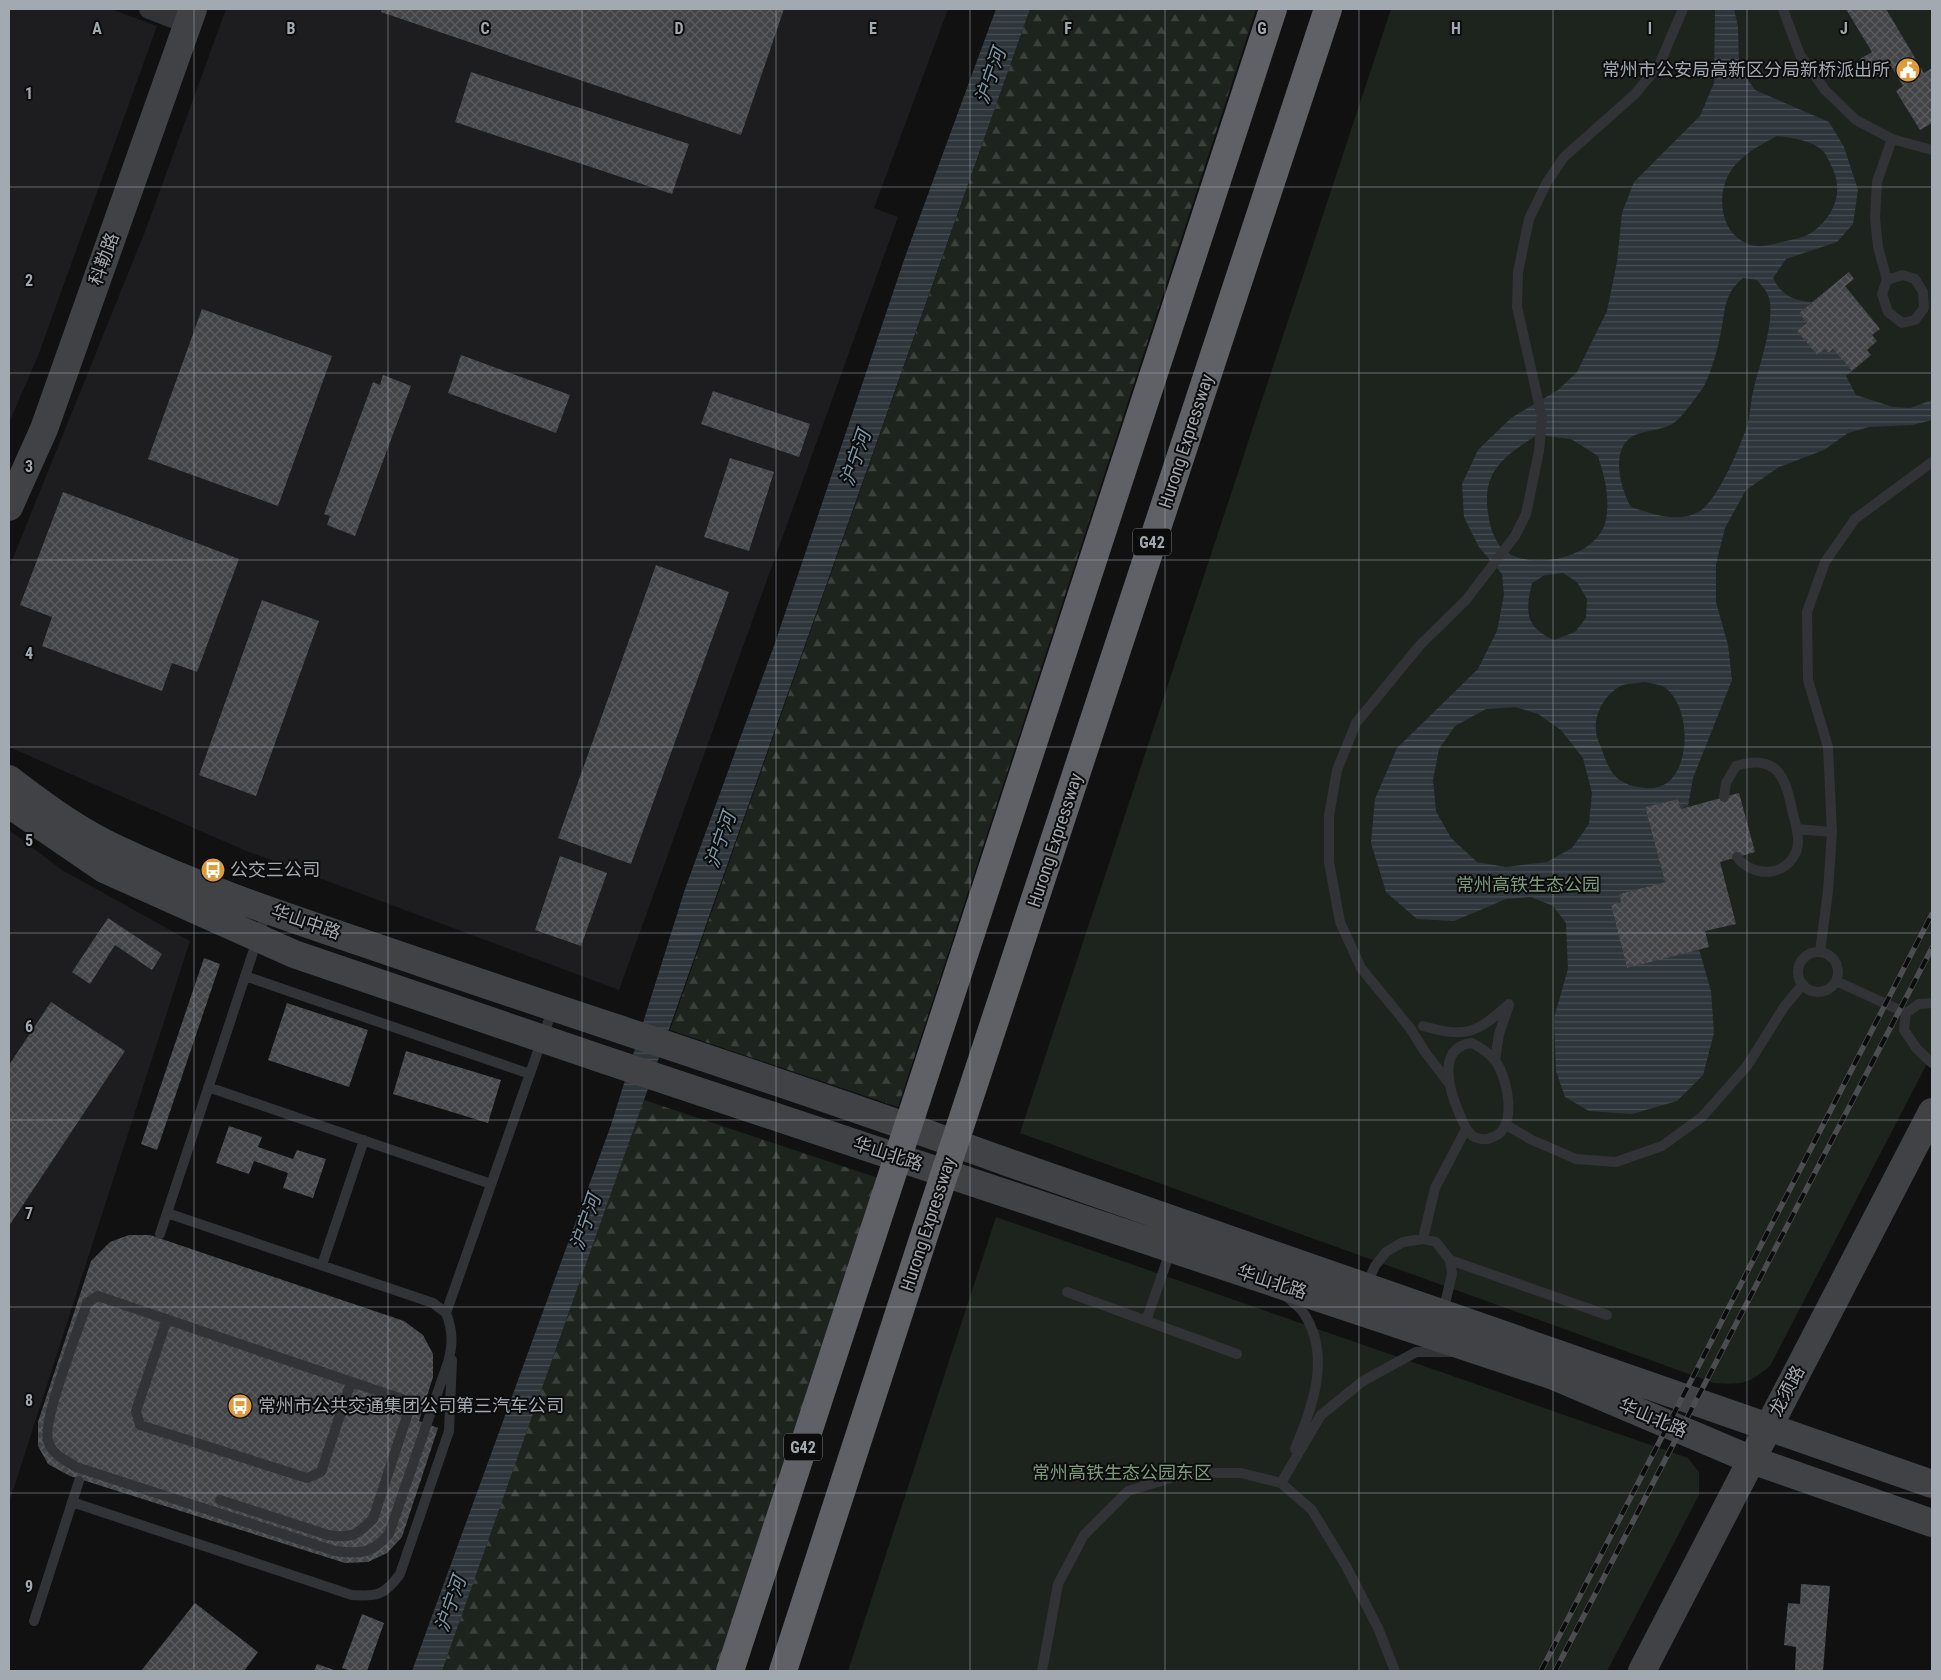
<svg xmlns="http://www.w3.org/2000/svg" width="1941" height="1680" viewBox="0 0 1941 1680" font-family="'Roboto Condensed','Noto Sans SC',sans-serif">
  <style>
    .built { fill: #1d1d1f }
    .forest { fill: url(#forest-firs) }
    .park { fill: #1d241e }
    .water { fill: url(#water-rules); fill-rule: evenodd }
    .building { fill: url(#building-cross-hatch) }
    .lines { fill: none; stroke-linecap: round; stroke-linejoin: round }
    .lane { stroke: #323336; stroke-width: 10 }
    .street { stroke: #323336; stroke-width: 20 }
    .secondary { stroke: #404246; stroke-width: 28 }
    .highway { stroke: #5f6167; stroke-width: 28 }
    .rail-casing { stroke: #4b4d51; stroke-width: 5.5 }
    .rail { stroke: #0c0c0d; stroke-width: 4; stroke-dasharray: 11; stroke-linecap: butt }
    .grid { fill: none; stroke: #a3a9b1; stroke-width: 1; stroke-opacity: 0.55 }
    .labels { text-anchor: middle; stroke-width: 4; stroke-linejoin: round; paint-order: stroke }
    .shield { fill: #0c0c0d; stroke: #767a80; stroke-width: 1 }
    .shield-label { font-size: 16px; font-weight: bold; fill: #a3a9b1 }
    .poi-label { font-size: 18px; fill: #a3a9b1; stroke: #0c0c0d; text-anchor: start }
    .street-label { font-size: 18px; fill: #a3a9b1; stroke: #0c0c0d }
    .park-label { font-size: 18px; fill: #7d9b7c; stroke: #0c0c0d }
    .water-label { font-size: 19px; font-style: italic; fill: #7d98a9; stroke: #0c0c0d }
    .grid-label { font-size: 16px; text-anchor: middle; font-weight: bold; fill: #a3a9b1; stroke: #0c0c0d; stroke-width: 4; stroke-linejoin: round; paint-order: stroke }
  </style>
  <defs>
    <pattern id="forest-firs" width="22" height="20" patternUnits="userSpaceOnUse" patternTransform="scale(1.25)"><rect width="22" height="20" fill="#1d241e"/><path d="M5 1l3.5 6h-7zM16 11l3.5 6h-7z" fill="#3b413c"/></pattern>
    <pattern id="water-rules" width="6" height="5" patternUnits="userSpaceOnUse" patternTransform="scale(1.25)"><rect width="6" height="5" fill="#2e363b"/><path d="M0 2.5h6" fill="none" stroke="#495055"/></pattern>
    <pattern id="building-cross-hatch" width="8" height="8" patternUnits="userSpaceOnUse" patternTransform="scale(1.25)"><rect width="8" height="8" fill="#424447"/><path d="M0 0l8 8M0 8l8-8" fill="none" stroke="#5a5c5f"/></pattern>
  </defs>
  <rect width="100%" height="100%" fill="#111112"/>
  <!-- built -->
  <path class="built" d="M 9,9 L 110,9 L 157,26 L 38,356 L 9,423 Z
    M 226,9 L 948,9 L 874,208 L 898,217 L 619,990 L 244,850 L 9,747 L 9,568 L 146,229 Z
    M 9,830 L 62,870 L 190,941 L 9,1503 Z"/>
  <!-- forest -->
  <path class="forest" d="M 1030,9 L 1256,9 L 898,1107 L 670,1030 Z
    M 644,1100 L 878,1178 L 716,1671 L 442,1671 Z"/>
  <!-- park -->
  <path class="park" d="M 1391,9 L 1932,9 L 1932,1054 L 1770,1366 C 1749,1384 1741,1385 1714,1383 L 1020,1133 Z
    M 996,1217 L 1688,1458 L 1699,1472 L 1699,1495 L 1607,1671 L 848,1671 Z"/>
  <!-- water -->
  <path class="water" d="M 996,9 L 1030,9 L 442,1671 L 412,1671 L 611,1125 L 685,889 L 775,643 L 905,257 Z
    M 1715,9 L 1734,9 L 1738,27 L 1739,67 L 1755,90 L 1829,122 L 1844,147 L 1858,190 L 1853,224 L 1837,242 L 1786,259 L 1773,278 C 1781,295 1794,301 1812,302 L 1799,313 L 1807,323 L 1797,331 L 1817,355 L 1825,349 L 1828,353 L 1833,349 L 1852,371 L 1846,376 L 1856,395 L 1893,407 L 1910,408 L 1932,400 L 1932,420 L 1912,425 L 1869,427 L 1848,433 L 1824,450 L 1779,467 L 1746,490 L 1725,528 L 1716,564 L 1716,602 L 1728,645 L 1732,680 L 1693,778 L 1688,806 L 1681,809 L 1678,799 L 1645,807 L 1665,882 L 1619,894 L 1621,902 L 1611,905 L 1627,968 L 1699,949 L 1711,991 L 1714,1033 L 1703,1075 L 1677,1101 L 1632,1114 L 1589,1111 L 1565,1097 L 1556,1071 L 1554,1018 L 1568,969 L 1566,923 L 1553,906 L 1531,897 L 1506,899 L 1454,921 L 1417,919 L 1386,892 L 1371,843 L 1375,799 L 1397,748 L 1478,669 L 1497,631 L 1504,595 L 1502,574 L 1479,547 L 1464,517 L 1462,484 L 1478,450 L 1511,418 L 1558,390 L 1577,372 L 1607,311 L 1617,262 L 1622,213 L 1634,182 L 1700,116 L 1714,83 ZM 1777,136 C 1793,138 1811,140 1823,151 C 1826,154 1829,161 1831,165 C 1845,191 1834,217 1811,233 C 1803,238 1790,240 1782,242 C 1767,246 1755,249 1742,241 C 1716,225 1717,184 1736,164 C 1748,151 1762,144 1777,136 ZM 1743,278 L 1757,280 C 1760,284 1766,290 1768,295 C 1777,317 1759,366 1754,388 C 1750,401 1751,416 1746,429 C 1739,449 1717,501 1700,511 C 1678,524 1653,514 1631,507 C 1620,488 1609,447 1635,435 C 1647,430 1665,430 1675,422 C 1683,416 1698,395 1704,386 C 1710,375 1718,349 1720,336 C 1726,312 1722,295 1743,278 ZM 1537,435 L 1571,439 L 1598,456 C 1605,478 1610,497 1606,520 C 1598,557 1536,571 1506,552 C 1498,547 1490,529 1489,519 C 1480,473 1501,458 1537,435 ZM 1563,573 L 1577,582 L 1587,599 L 1586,618 L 1575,632 L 1554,640 C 1525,627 1525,612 1532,583 L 1545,575 ZM 1646,682 C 1651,684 1660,684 1664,687 C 1690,704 1692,764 1667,783 C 1661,787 1653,789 1646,788 C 1621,786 1611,777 1603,753 C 1601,746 1596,738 1596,731 C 1594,713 1606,692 1623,685 C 1630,683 1639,683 1646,682 ZM 1516,707 L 1538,714 L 1561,730 L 1583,758 L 1592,793 L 1589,824 L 1572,848 L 1547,862 L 1506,867 L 1477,862 L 1451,838 L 1436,811 L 1433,780 L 1439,749 L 1455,726 L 1486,709 Z"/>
  <!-- building -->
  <path class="building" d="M 382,9 L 784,9 L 741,135 L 381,12 Z
    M 1846,9 L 1886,9 L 1924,73 L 1932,68 L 1932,123 L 1920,130 L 1896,91 L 1903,86 L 1891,66 L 1871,78 L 1860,59 L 1872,52 Z
    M 471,72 L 689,144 L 672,194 L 455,122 Z
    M 1849,272 L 1854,279 L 1845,286 L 1880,329 L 1872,335 L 1877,341 L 1867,350 L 1871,355 L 1852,371 L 1833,349 L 1828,353 L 1825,349 L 1817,355 L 1797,331 L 1807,323 L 1799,313 Z
    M 202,309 L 332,356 L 278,506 L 148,459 Z
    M 461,355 L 570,395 L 556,433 L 448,393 Z
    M 383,375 L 411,386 L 355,536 L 327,525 L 330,516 L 324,514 L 373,382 L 380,385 Z
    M 713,391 L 810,424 L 799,457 L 701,424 Z
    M 730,458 L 774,472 L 749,551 L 704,537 Z
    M 63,492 L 239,559 L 197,672 L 172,663 L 162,691 L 42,646 L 52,617 L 20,605 Z
    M 656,565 L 729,592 L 631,864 L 558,838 Z
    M 262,600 L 319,621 L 256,796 L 199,775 Z
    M 1739,793 L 1755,852 L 1720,862 L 1736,924 L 1705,931 L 1709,947 L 1627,968 L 1611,905 L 1621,902 L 1619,894 L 1665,882 L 1645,807 L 1678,799 L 1681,809 Z
    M 560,856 L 607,873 L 581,946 L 535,930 Z
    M 108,918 L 162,954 L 152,970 L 115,945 L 90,984 L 72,972 Z
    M 204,958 L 220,964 L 157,1150 L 141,1144 Z
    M 51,1002 L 125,1051 L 9,1226 L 9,1065 Z
    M 287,1003 L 368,1030 L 349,1087 L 268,1060 Z
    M 406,1051 L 501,1080 L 488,1123 L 393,1094 Z
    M 229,1126 L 262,1137 L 258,1147 L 293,1159 L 297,1150 L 326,1159 L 313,1198 L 283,1188 L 288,1173 L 254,1161 L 249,1174 L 216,1163 Z
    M 129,1235 L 150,1235 L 404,1321 L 423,1335 L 433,1354 L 433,1377 L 419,1421 L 438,1428 L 402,1537 L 387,1553 L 368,1562 L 345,1563 L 70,1476 L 48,1464 L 38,1446 L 38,1422 L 91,1261 L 110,1242 Z
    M 1801,1584 L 1830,1586 L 1823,1671 L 1795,1670 L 1796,1647 L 1784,1645 L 1788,1603 L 1800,1604 Z
    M 195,1603 L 258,1652 L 244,1671 L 141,1671 Z
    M 362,1614 L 384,1623 L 367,1671 L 350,1671 L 342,1668 Z
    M 317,1664 L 337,1671 L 314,1671 Z"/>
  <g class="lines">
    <!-- lane -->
    <path class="lane" d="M 1783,9 L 1800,55 L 1825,90 L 1856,120 L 1892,139 L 1932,150
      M 1887,280 L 1903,275 L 1915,279 L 1923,292 L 1924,308 L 1915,320 L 1902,323 L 1888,312 L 1882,294 L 1887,280 L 1878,247 L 1875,218 L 1877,182 L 1892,139
      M 1724,797 L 1726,783 L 1736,766 C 1779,752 1786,780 1793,814 C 1796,824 1801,842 1796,852 C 1785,877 1753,878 1737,857
      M 1797,829 L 1832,832
      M 1820,952 L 1828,891 L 1832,832 L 1828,747 L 1808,680 L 1807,612 L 1825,562 L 1855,519 L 1932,462
      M1798 972a20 20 0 1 1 40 0a20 20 0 1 1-40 0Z
      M 245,976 L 530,1074
      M 1836,981 L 1906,1013
      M 1932,1003 L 1919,1004 L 1906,1013 L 1904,1030 L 1917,1049 L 1932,1063
      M 1423,1026 C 1466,1038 1476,1034 1509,1004
      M 1472,1043 C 1481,1048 1490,1053 1496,1062 C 1508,1079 1518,1128 1493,1137 C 1487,1140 1481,1140 1474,1137 C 1467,1133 1463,1123 1460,1115 C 1450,1093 1435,1047 1472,1043 Z
      M 1495,1060 L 1499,1034 L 1509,1005
      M 1448,1082 L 1425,1052 L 1410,1028 L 1361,968 L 1340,922 L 1329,862 L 1329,816 L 1337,770 L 1356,723 L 1420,645 L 1466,600 L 1515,536 L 1526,514 L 1539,451 L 1542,417 L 1517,307 L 1518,272 L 1529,219 L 1547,182 L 1564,157 L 1635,94 L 1659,65 L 1683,9
      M 208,1087 L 491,1184
      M 1506,1125 L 1532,1140 L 1576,1159 L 1616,1162 L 1662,1146 L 1702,1117 L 1747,1066 L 1784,1007 L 1803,984
      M 167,1213 L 433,1303 L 446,1313
      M 160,1234 L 267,910
      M 1423,1239 L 1435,1188 L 1466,1129
      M 1450,1260 L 1607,1315
      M 322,1265 L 364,1140
      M 1366,1286 L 1375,1266 L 1386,1252 L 1403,1242 L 1423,1239 L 1436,1242 L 1450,1260 L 1452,1274 L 1443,1312
      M 1067,1292 L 1237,1354
      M 1286,1296 C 1291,1301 1299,1306 1303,1312 C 1332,1355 1313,1406 1295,1449
      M 167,1319 L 136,1411 L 140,1425 L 307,1478 L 321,1472 L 351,1382
      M 1146,1321 L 1171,1249
      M 1281,1483 L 1321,1415 L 1363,1381 L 1416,1352 L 1452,1352
      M 220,1500 L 328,1535 C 351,1539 357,1535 373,1519 L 408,1413 L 402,1399 L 98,1296 L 87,1303 C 79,1328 42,1420 48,1441 C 52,1454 65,1460 76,1467 L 335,1551 C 361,1554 372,1554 389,1534 L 448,1362 C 453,1344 453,1331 446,1313 L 553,1008
      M 72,1502 L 352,1595 C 377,1597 385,1595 400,1574 L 449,1431 L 452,1360
      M 34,1621 L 79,1481
      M 1042,1671 L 1058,1584 L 1084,1535 L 1128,1491 L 1187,1473 L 1241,1473 L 1281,1483 L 1312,1510 L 1346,1566 L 1378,1628 L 1395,1671"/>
    <!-- street -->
    <path class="street" d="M 149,9 L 188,24"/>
    <!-- secondary -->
    <path class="secondary" d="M 9,507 L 44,429 L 193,9
      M 9,779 C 43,805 78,831 117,849 C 216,896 322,928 425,964 C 619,1030 814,1092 1007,1162 L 1932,1484
      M 9,804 L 104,869 L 294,954 L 605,1060 L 1554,1376 L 1752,1460 L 1932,1523
      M 1642,1671 L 1932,1112"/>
    <!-- highway -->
    <path class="highway" d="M 730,1671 L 1273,9
      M 783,1671 L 923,1239 L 1328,9"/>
    <defs>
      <path id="rail" d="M 1541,1671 L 1932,914
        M 1555,1671 L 1932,948"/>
    </defs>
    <!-- rail casing -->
    <use href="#rail" class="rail-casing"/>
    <!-- rail -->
    <use href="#rail" class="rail"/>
  </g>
  <!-- grid -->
  <path class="grid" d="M 194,9 L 194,1671M 388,9 L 388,1671M 582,9 L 582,1671M 776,9 L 776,1671M 970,9 L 970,1671M 1165,9 L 1165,1671M 1359,9 L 1359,1671M 1553,9 L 1553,1671M 1747,9 L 1747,1671M 9,187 L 1932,187M 9,373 L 1932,373M 9,560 L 1932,560M 9,747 L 1932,747M 9,933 L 1932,933M 9,1120 L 1932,1120M 9,1307 L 1932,1307M 9,1493 L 1932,1493"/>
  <!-- icons -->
  <defs>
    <symbol id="civic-disc" viewBox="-11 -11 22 22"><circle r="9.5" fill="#de9b3d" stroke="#0c0c0d"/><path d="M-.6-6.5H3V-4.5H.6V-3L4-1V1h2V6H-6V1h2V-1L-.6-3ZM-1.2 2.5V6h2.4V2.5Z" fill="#fff"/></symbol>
    <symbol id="bus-disc" viewBox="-11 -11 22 22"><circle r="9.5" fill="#de9b3d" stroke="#0c0c0d"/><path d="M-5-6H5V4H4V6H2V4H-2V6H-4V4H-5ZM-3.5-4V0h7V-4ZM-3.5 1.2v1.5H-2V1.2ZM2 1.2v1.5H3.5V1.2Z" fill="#fff"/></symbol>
  </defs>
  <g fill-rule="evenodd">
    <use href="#civic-disc" x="1894" y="56" width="28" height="28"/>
    <use href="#bus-disc" x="199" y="856" width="28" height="28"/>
    <use href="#bus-disc" x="226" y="1392" width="28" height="28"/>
  </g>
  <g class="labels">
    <!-- shield labels -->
    <g class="shield">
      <rect x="1133" y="528.5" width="38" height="27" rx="4"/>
      <rect x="784" y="1433.5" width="38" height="27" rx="4"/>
    </g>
    <g class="shield-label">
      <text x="1152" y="548">G42</text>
      <text x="803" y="1453">G42</text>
    </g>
    <!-- poi labels -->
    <g class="poi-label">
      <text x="1890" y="76" text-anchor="end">常州市公安局高新区分局新桥派出所</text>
      <text x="230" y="876">公交三公司</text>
      <text x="258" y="1412">常州市公共交通集团公司第三汽车公司</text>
    </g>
    <!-- street labels -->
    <g class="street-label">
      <text transform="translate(104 259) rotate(-70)" y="6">科勒路</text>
      <text transform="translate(1186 441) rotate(-72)" y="6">Hurong Expressway</text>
      <text transform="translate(1055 840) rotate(-72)" y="6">Hurong Expressway</text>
      <text transform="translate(306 922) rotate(19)" y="6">华山中路</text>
      <text transform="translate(888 1154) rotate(18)" y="6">华山北路</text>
      <text transform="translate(928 1224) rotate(-72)" y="6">Hurong Expressway</text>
      <text transform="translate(1272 1282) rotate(18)" y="6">华山北路</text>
      <text transform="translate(1787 1391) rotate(-62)" y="6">龙须路</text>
      <text transform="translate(1653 1418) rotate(23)" y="6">华山北路</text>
    </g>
    <!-- park labels -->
    <g class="park-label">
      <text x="1528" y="891">常州高铁生态公园</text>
      <text x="1122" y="1479">常州高铁生态公园东区</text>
    </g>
    <!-- water labels -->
    <g class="water-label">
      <text transform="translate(990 76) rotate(-71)" y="7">沪宁河</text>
      <text transform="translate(855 458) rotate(-71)" y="7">沪宁河</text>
      <text transform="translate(720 840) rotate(-71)" y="7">沪宁河</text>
      <text transform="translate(585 1222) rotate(-71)" y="7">沪宁河</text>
      <text transform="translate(450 1604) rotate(-71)" y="7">沪宁河</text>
    </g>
  </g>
  <g class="grid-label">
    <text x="97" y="34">A</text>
    <text x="291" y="34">B</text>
    <text x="485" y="34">C</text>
    <text x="679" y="34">D</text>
    <text x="873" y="34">E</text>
    <text x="1068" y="34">F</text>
    <text x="1262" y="34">G</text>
    <text x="1456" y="34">H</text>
    <text x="1650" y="34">I</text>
    <text x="1844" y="34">J</text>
    <text x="29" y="99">1</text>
    <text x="29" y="286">2</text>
    <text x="29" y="472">3</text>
    <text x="29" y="659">4</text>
    <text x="29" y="846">5</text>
    <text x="29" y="1032">6</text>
    <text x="29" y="1219">7</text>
    <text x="29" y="1406">8</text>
    <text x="29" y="1592">9</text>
  </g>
  <!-- border -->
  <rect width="1941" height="1680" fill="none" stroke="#a3a9b1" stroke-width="20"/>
</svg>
